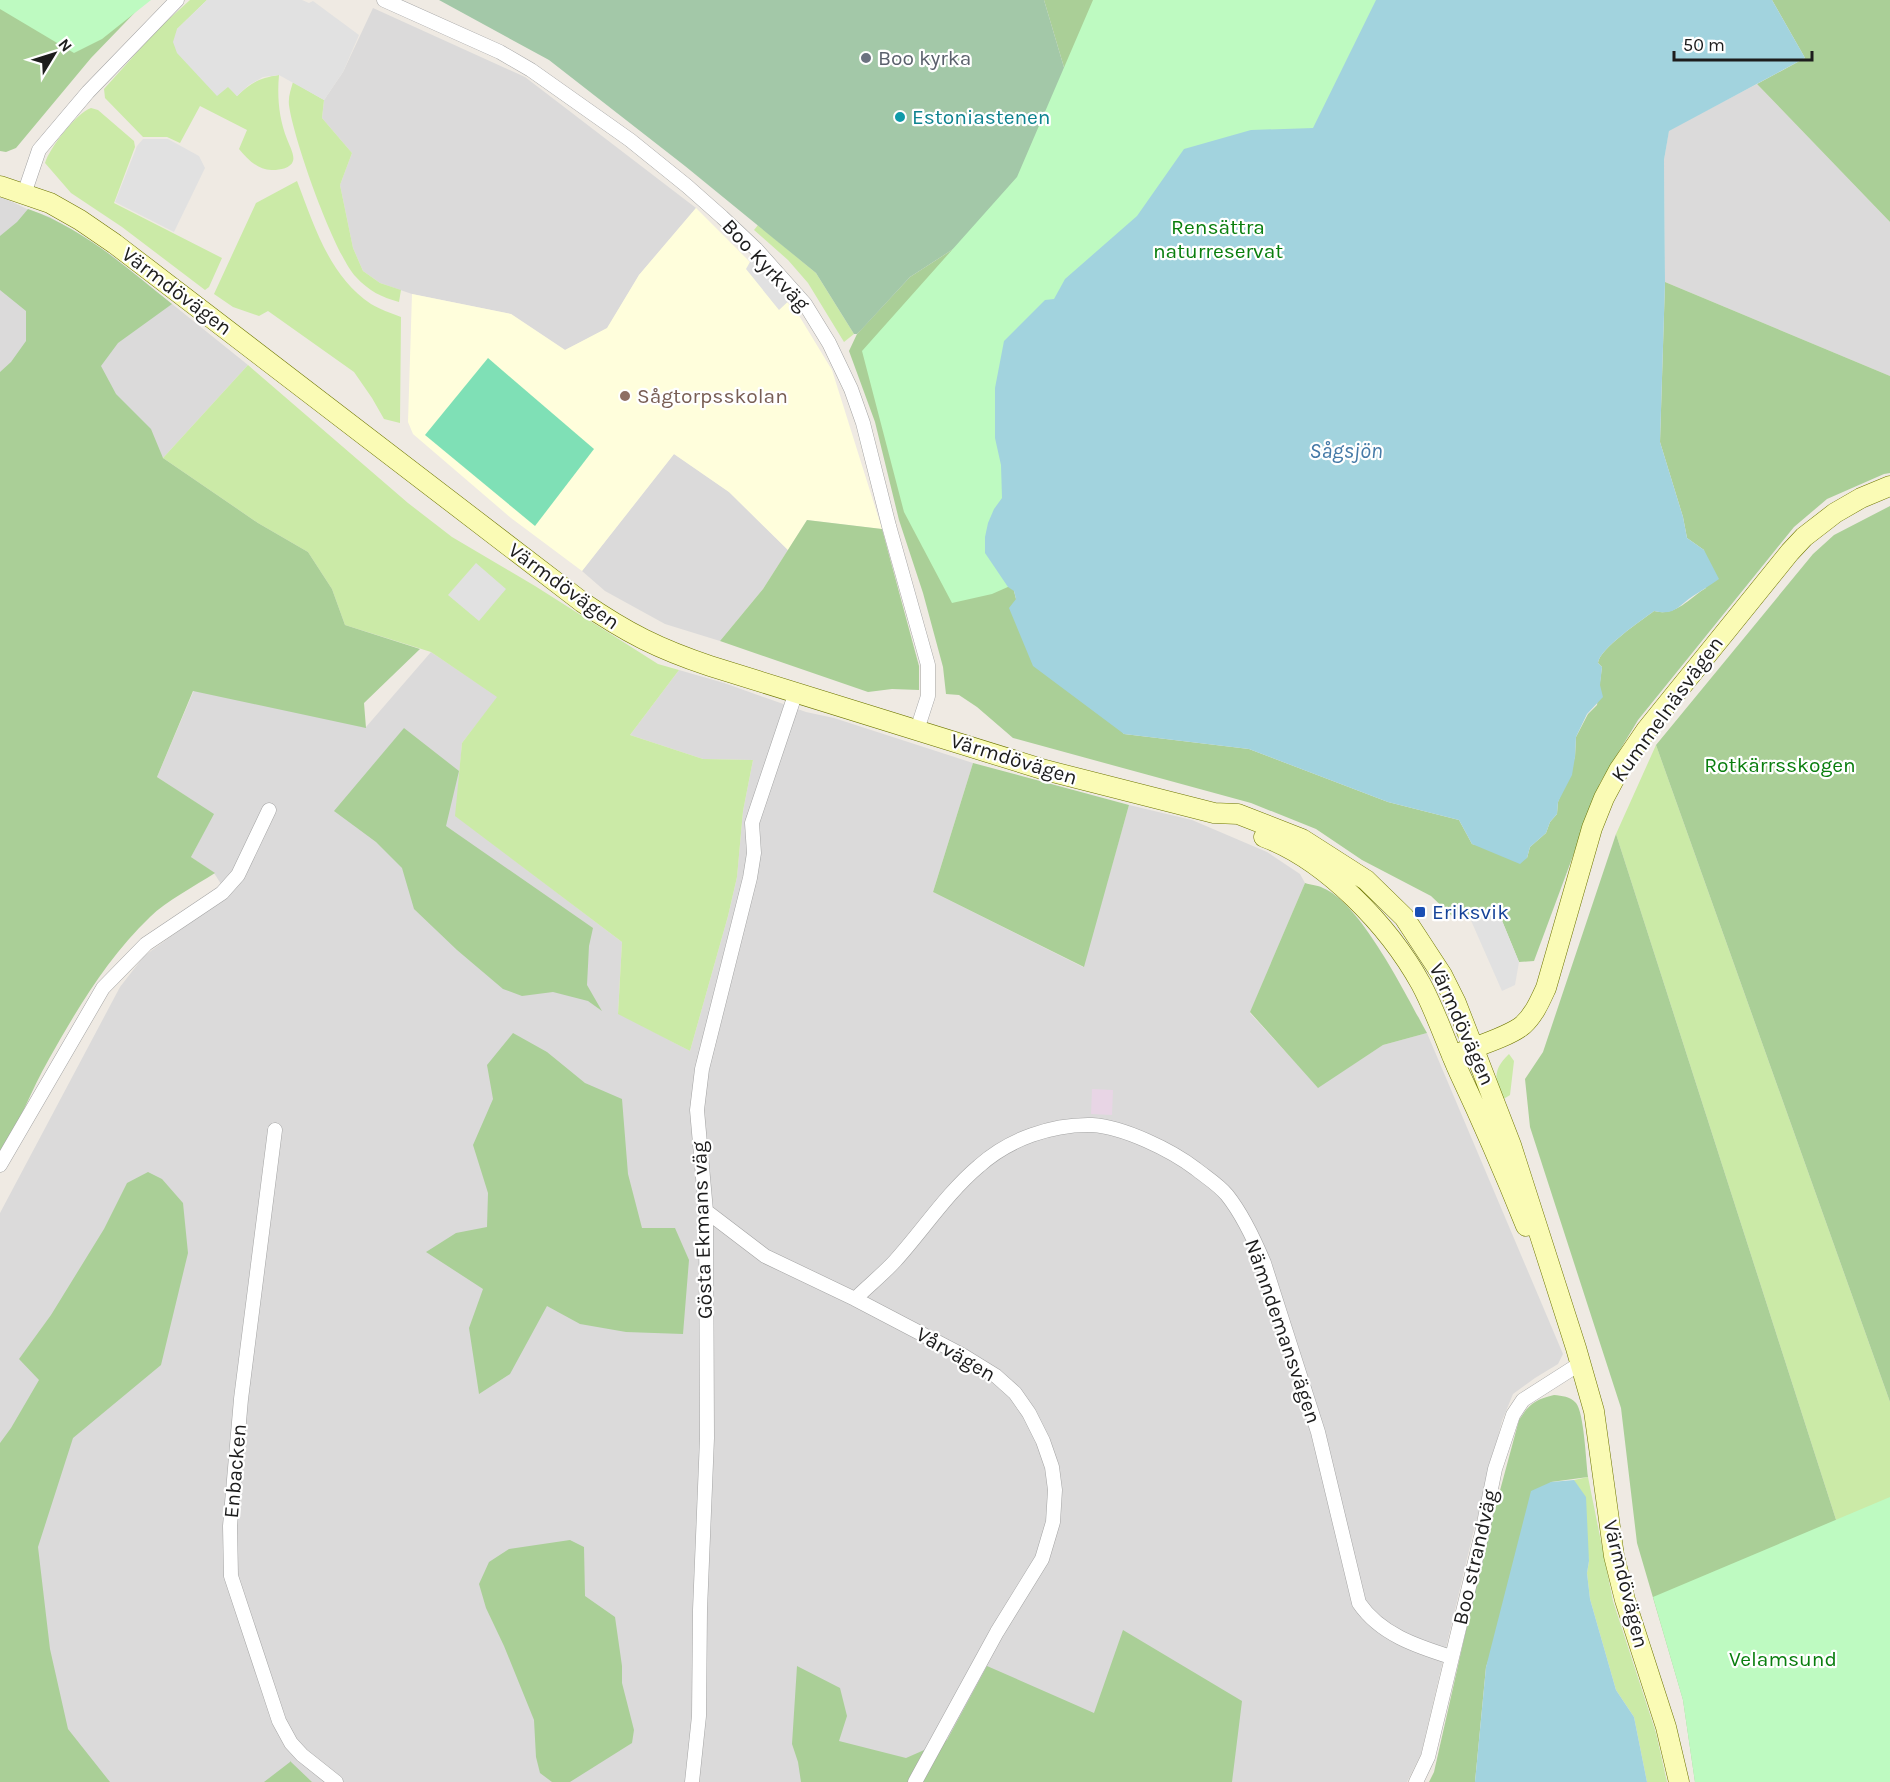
<svg xmlns="http://www.w3.org/2000/svg" width="1890" height="1782" viewBox="0 0 1890 1782" font-family="Karla,sans-serif">
  <style>
    .residential { fill: #dbdada }
    .industrial { fill: #e8d5e5 }
    .education { fill: #fffedc }
    .grass { fill: #cbeaa7 }
    .forest { fill: #aacf97 }
    .cemetery { fill: #a3c8a8 }
    .park { fill: #befac1 }
    .pitch { fill: #7fe0b6 }
    .parking { fill: #e1e1e1 }
    .water { fill: #a2d3de }
    .lines { fill: none; stroke-linecap: round; stroke-linejoin: round }
    .street-casing { stroke: #a4a4a4; stroke-width: 15 }
    .secondary-casing { stroke: #6e7602; stroke-width: 21 }
    .street { stroke: #fff; stroke-width: 14 }
    .secondary { stroke: #fafbb5; stroke-width: 20 }
    .worship-dot { fill: #6b7280; stroke: #fff; stroke-width: 2 }
    .culture-dot { fill: #0f9aa8; stroke: #fff; stroke-width: 2 }
    .education-dot { fill: #8d6e63; stroke: #fff; stroke-width: 2 }
    .transit-dot { fill: #1a4fb4; stroke: #fff; stroke-width: 2 }
    .labels { text-anchor: middle; stroke-width: 4.5; stroke-linejoin: round; paint-order: stroke }
    .worship-label { font-size: 21px; fill: #5b616d; stroke: #fff; text-anchor: start }
    .culture-label { font-size: 21px; fill: #0d838f; stroke: #fff; text-anchor: start }
    .park-label { font-size: 21px; fill: #097e0e; stroke: #fff }
    .street-label { font-size: 21px; fill: #1d1d1d; stroke: #fff }
    .education-label { font-size: 21px; fill: #785e54; stroke: #fff; text-anchor: start }
    .transit-label { font-size: 21px; fill: #164399; stroke: #fff; text-anchor: start }
    .water-label { font-size: 22px; font-style: italic; fill: #457aa7; stroke: #fff }
  </style>
  <rect width="100%" height="100%" fill="#efeae3"/>
  <!-- residential -->
  <path class="residential" d="M 373,8 L 525,77 L 696,208 L 639,275 L 607,329 L 565,350 L 511,314 L 412,294 L 380,283 L 363,271 L 353,248 L 340,185 L 352,153 L 322,118 L 324,100 L 343,72 Z
    M 1757,84 L 1890,222 L 1890,376 L 1665,282 L 1664,160 L 1669,130 Z
    M 0,196 L 27,209 L 50,217 L 110,254 L 248,365 L 163,458 L 0,381 Z
    M 674,454 L 729,492 L 788,550 L 763,589 L 720,641 L 665,624 L 605,591 L 582,571 Z
    M 431,652 L 498,697 L 462,743 L 456,816 L 622,942 L 618,1013 L 690,1051 L 728,916 L 737,877 L 743,811 L 753,760 L 703,759 L 630,735 L 679,670 L 724,683 L 806,712 L 834,718 L 973,763 L 933,892 L 1083,967 L 1129,805 L 1192,820 L 1267,852 L 1300,874 L 1305,883 L 1250,1013 L 1318,1087 L 1383,1045 L 1427,1033 L 1563,1354 L 1558,1364 L 1535,1378 L 1513,1394 L 1502,1421 L 1471,1542 L 1421,1754 L 1407,1782 L 0,1782 L 0,1213 L 120,987 L 144,956 L 228,895 L 214,873 L 191,857 L 213,814 L 157,777 L 194,690 L 366,727 Z"/>
  <!-- industrial -->
  <path class="industrial" d="M 1092,1089 L 1113,1090 L 1112,1115 L 1091,1114 Z"/>
  <!-- education -->
  <path class="education" d="M 696,208 L 755,267 L 798,314 L 832,370 L 882,529 L 807,520 L 788,550 L 729,492 L 674,454 L 582,571 L 511,518 L 413,434 L 408,422 L 412,294 L 511,314 L 565,350 L 607,328 L 639,275 Z"/>
  <!-- grass -->
  <path class="grass" d="M 190,0 L 207,0 L 177,29 L 237,96 C 251,83 259,78 279,75 C 277,97 279,119 287,139 C 289,145 295,155 293,161 C 291,168 280,170 273,170 C 259,171 247,159 239,149 L 247,130 L 200,106 L 180,143 L 167,137 L 143,137 L 105,98 L 104,89 L 158,29 Z
    M 293,82 L 324,100 L 322,118 L 352,153 L 340,185 L 353,248 L 363,271 L 380,283 L 401,290 L 399,302 C 381,297 369,291 356,277 C 334,254 293,138 289,105 C 288,97 291,89 293,82 Z
    M 91,108 L 98,110 L 134,141 L 135,147 L 114,203 L 222,258 L 209,287 L 205,290 L 122,227 L 71,193 L 45,163 C 49,149 76,113 91,108 Z
    M 297,181 C 314,225 329,276 371,304 C 379,309 391,313 401,317 L 400,423 L 384,419 L 372,398 L 354,372 L 268,311 L 259,316 L 233,307 L 214,294 L 256,203 Z
    M 758,225 L 816,273 L 854,334 L 844,342 L 808,283 L 788,260 L 754,230 Z
    M 248,365 L 408,503 L 452,537 L 535,586 L 658,664 L 679,670 L 630,735 L 703,759 L 753,760 L 743,811 L 737,877 L 728,916 L 690,1051 L 618,1014 L 622,942 L 455,816 L 462,743 L 497,697 L 431,652 L 345,625 L 332,589 L 308,552 L 258,523 L 163,458 Z
    M 1656,745 L 1890,1402 L 1890,1688 L 1616,834 Z
    M 1509,1054 L 1514,1061 L 1510,1095 L 1502,1100 C 1495,1080 1492,1070 1509,1054 Z
    M 1588,1477 L 1613,1601 L 1656,1733 L 1667,1782 L 1647,1782 L 1634,1717 L 1616,1690 L 1590,1599 L 1587,1573 L 1589,1561 L 1574,1480 Z"/>
  <!-- forest -->
  <path class="forest" d="M 0,0 L 147,0 L 91,58 L 16,148 L 6,152 L 0,151 Z
    M 1044,0 L 1101,0 L 1014,591 L 1016,599 L 1124,734 L 1249,749 L 1388,802 L 1459,820 L 1472,844 L 1527,858 L 1530,847 L 1546,833 L 1550,822 L 1557,814 L 1558,802 L 1575,757 L 1576,737 L 1588,714 L 1597,705 L 1602,667 L 1598,663 C 1599,649 1642,620 1654,611 C 1676,617 1689,598 1706,588 L 1704,550 L 1687,538 L 1683,517 L 1660,442 L 1665,282 L 1890,376 L 1890,473 L 1884,474 L 1827,499 L 1794,527 L 1638,720 L 1600,783 L 1534,961 L 1519,962 L 1496,906 L 1469,916 L 1452,916 L 1431,896 L 1362,860 L 1316,829 L 1251,803 L 1013,738 L 977,707 L 959,695 L 946,694 L 943,667 L 923,593 L 899,520 L 875,422 L 849,351 L 857,334 L 910,277 L 961,244 L 1071,91 Z
    M 1772,0 L 1890,0 L 1890,222 L 1757,84 L 1805,58 Z
    M 28,209 C 83,228 127,268 172,304 L 118,343 L 101,366 L 116,394 L 151,429 L 163,458 L 258,523 L 308,552 L 332,589 L 345,625 L 420,649 L 364,703 L 366,728 L 193,691 L 157,777 L 214,814 L 191,857 L 215,873 C 195,886 166,901 150,917 C 108,957 77,1009 49,1059 C 31,1090 20,1123 0,1153 L 0,372 L 11,362 L 26,341 L 26,311 L 0,290 L 0,236 L 17,222 Z
    M 1890,506 L 1890,1402 L 1656,745 L 1813,554 L 1834,535 Z
    M 807,520 L 882,529 L 919,666 L 919,690 L 892,689 L 868,692 L 720,641 L 763,589 Z
    M 404,728 L 459,771 L 446,826 L 593,928 L 589,946 L 587,985 L 602,1011 L 588,1001 L 553,992 L 522,996 L 503,989 L 457,950 L 414,909 L 402,868 L 376,842 L 334,811 Z
    M 973,763 L 1129,805 L 1084,967 L 933,892 Z
    M 1616,834 L 1890,1688 L 1890,1782 L 1695,1782 L 1683,1700 L 1637,1543 L 1621,1408 L 1530,1127 L 1525,1079 L 1543,1052 Z
    M 1305,883 C 1311,885 1318,885 1323,888 C 1361,903 1407,997 1427,1033 L 1383,1045 L 1318,1088 L 1250,1012 Z
    M 513,1033 L 547,1052 L 585,1083 L 622,1099 L 628,1174 L 642,1228 L 675,1228 L 689,1260 L 683,1334 L 626,1332 L 580,1324 L 547,1306 L 510,1374 L 479,1394 L 469,1328 L 483,1289 L 426,1252 L 456,1233 L 487,1227 L 488,1193 L 473,1145 L 493,1099 L 487,1065 Z
    M 148,1172 L 162,1179 L 183,1203 L 188,1253 L 161,1365 L 73,1438 L 38,1547 L 50,1649 L 68,1729 L 110,1782 L 0,1782 L 0,1443 L 11,1428 L 39,1380 L 19,1359 L 51,1315 L 104,1229 L 127,1183 Z
    M 1554,1395 C 1562,1396 1570,1396 1576,1403 C 1584,1412 1586,1462 1588,1477 L 1551,1482 L 1486,1667 L 1475,1782 L 1429,1782 L 1434,1772 L 1485,1546 L 1519,1420 C 1530,1403 1535,1400 1554,1395 Z
    M 570,1540 L 584,1547 L 585,1596 L 615,1617 L 622,1666 L 622,1683 L 634,1730 L 632,1743 L 570,1782 L 552,1782 L 540,1773 L 536,1757 L 534,1720 L 504,1646 L 486,1608 L 479,1584 L 489,1562 L 509,1549 Z
    M 1123,1630 L 1242,1701 L 1232,1782 L 801,1782 L 798,1762 L 792,1744 L 797,1666 L 840,1688 L 847,1716 L 839,1741 L 906,1758 L 947,1740 L 987,1666 L 1094,1713 Z
    M 290,1761 L 312,1782 L 264,1782 L 290,1762 Z"/>
  <!-- cemetery -->
  <path class="cemetery" d="M 439,0 L 1044,0 L 1071,91 L 1059,139 L 961,244 L 910,277 L 861,330 L 857,334 L 854,334 L 816,273 L 685,166 L 549,60 Z"/>
  <!-- park -->
  <path class="park" d="M 0,0 L 151,0 L 102,39 L 74,53 L 0,9 Z
    M 1093,0 L 1551,0 L 1355,433 L 992,594 L 952,603 L 904,512 L 862,351 L 1017,177 Z
    M 1890,1497 L 1890,1782 L 1695,1782 L 1683,1700 L 1653,1597 Z"/>
  <!-- pitch -->
  <path class="pitch" d="M 488,358 L 594,449 L 535,526 L 425,435 Z"/>
  <!-- parking -->
  <path class="parking" d="M 207,0 L 302,0 L 309,3 L 313,1 L 359,35 L 343,72 L 324,100 L 279,75 L 263,77 L 249,85 L 237,96 L 228,87 L 217,96 L 177,53 L 173,42 L 177,29 Z
    M 143,139 L 168,139 L 199,156 L 205,168 L 174,232 L 115,202 L 137,146 Z
    M 755,253 L 794,296 L 779,310 L 746,269 Z
    M 476,563 L 506,589 L 479,621 L 448,595 Z
    M 1496,906 L 1519,962 L 1515,985 L 1502,991 L 1469,916 Z"/>
  <!-- water -->
  <path class="water" d="M 1376,0 L 1772,0 L 1805,58 L 1669,131 L 1664,160 L 1665,282 L 1660,442 L 1683,517 L 1687,538 L 1704,550 L 1719,579 C 1711,585 1702,590 1693,596 C 1678,606 1675,616 1654,611 C 1642,620 1599,649 1598,663 L 1602,667 L 1600,685 L 1603,697 L 1587,714 L 1576,737 L 1575,757 L 1572,775 L 1558,802 L 1557,814 L 1550,822 L 1546,833 L 1530,847 L 1527,858 L 1520,864 L 1472,844 L 1459,820 L 1388,802 L 1249,749 L 1124,734 L 1033,666 L 1009,608 L 1016,599 L 1014,591 L 1008,587 L 985,553 L 985,537 L 988,523 L 994,509 L 1002,498 L 1001,465 L 995,438 L 995,388 L 1004,341 L 1045,300 L 1054,299 L 1065,279 L 1137,216 L 1184,149 L 1251,130 L 1313,128 Z
    M 1574,1480 L 1586,1497 L 1589,1561 L 1587,1573 L 1590,1599 L 1616,1690 L 1634,1717 L 1647,1782 L 1475,1782 L 1486,1667 L 1531,1491 L 1551,1482 Z"/>
  <g class="lines">
    <defs>
      <path id="street" d="M 384,0 L 500,52 L 531,70 L 630,140 L 687,186 L 722,217 L 756,249 L 805,304 L 829,343 L 851,389 L 863,423 L 889,526 L 928,665 L 928,696 L 917,730
        M 24,194 L 39,150 L 88,92 L 177,0
        M 275,1130 L 241,1399 L 230,1526 L 231,1576 L 279,1721 L 291,1743 L 302,1755 L 336,1782
        M 0,1165 L 103,988 L 146,944 L 222,893 L 238,875 L 269,810
        M 706,1211 L 765,1256 L 855,1299 L 962,1355 L 996,1376 L 1015,1393 L 1029,1413 L 1043,1441 L 1052,1467 L 1055,1490 L 1053,1522 L 1042,1559 L 997,1632 L 915,1782
        M 855,1299 C 868,1286 882,1275 895,1261 C 923,1230 947,1193 979,1166 C 1009,1139 1052,1124 1092,1125 C 1124,1127 1171,1150 1196,1169 C 1206,1177 1219,1185 1227,1195 C 1243,1215 1254,1239 1264,1263 L 1318,1432 L 1359,1603 C 1380,1634 1416,1646 1451,1657
        M 692,1782 L 699,1716 L 700,1610 L 707,1438 L 706,1211 L 697,1110 L 702,1069 L 750,878 L 754,853 L 752,823 L 796,692
        M 1416,1782 L 1428,1757 L 1482,1533 L 1495,1469 L 1513,1415 L 1523,1400 L 1581,1363"/>
      <path id="secondary" d="M 0,186 L 50,203 L 80,220 L 115,244 L 582,602 C 627,633 659,649 710,666 L 1045,770 L 1214,813 L 1238,814 L 1302,839 L 1366,880 L 1404,917 L 1442,975 L 1456,1003 L 1511,1145 L 1576,1348 L 1594,1411 L 1614,1556 L 1625,1600 L 1666,1727 L 1679,1782
        M 1264,837 C 1326,860 1389,926 1421,984 C 1436,1012 1446,1043 1459,1072 C 1483,1123 1505,1174 1526,1226
        M 1452,1056 C 1471,1048 1509,1037 1523,1025 C 1534,1015 1540,1001 1546,988 L 1592,828 L 1604,798 L 1619,770 L 1647,729 L 1790,552 L 1804,537 L 1835,513 L 1861,498 L 1890,486"/>
    </defs>
    <!-- street casing -->
    <use href="#street" class="street-casing"/>
    <!-- secondary casing -->
    <use href="#secondary" class="secondary-casing"/>
    <!-- street -->
    <use href="#street" class="street"/>
    <!-- secondary -->
    <use href="#secondary" class="secondary"/>
  </g>
  <!-- markers -->
  <circle class="worship-dot" cx="866" cy="58" r="6"/>
  <circle class="culture-dot" cx="900" cy="117" r="6"/>
  <circle class="education-dot" cx="625" cy="396" r="6"/>
  <rect class="transit-dot" x="1414" y="906" width="12" height="12" rx="3"/>
  <g class="labels">
    <!-- worship labels -->
    <g class="worship-label">
      <text x="878" y="65">Boo kyrka</text>
    </g>
    <!-- culture labels -->
    <g class="culture-label">
      <text x="912" y="124">Estoniastenen</text>
    </g>
    <!-- park labels -->
    <g class="park-label">
      <text x="1218" y="234">Rensättra<tspan x="1218" dy="24">naturreservat</tspan></text>
      <text x="1780" y="772">Rotkärrsskogen</text>
      <text x="1783" y="1666">Velamsund</text>
    </g>
    <!-- street labels -->
    <g class="street-label">
      <text transform="translate(766 265) rotate(47)" y="7">Boo Kyrkväg</text>
      <text transform="translate(177 291) rotate(37)" y="7">Värmdövägen</text>
      <text transform="translate(564 586) rotate(36)" y="7">Värmdövägen</text>
      <text transform="translate(1667 709) rotate(-54)" y="7">Kummelnäsvägen</text>
      <text transform="translate(1014 759) rotate(17)" y="7">Värmdövägen</text>
      <text transform="translate(1462 1024) rotate(66)" y="7">Värmdövägen</text>
      <text transform="translate(702 1230) rotate(-92)" y="7">Gösta Ekmans väg</text>
      <text transform="translate(1283 1331) rotate(71)" y="7">Nämndemansvägen</text>
      <text transform="translate(956 1354) rotate(30)" y="7">Vårvägen</text>
      <text transform="translate(235 1471) rotate(-85)" y="7">Enbacken</text>
      <text transform="translate(1475 1557) rotate(-77)" y="7">Boo strandväg</text>
      <text transform="translate(1626 1584) rotate(76)" y="7">Värmdövägen</text>
    </g>
    <!-- education labels -->
    <g class="education-label">
      <text x="637" y="403">Sågtorpsskolan</text>
    </g>
    <!-- transit labels -->
    <g class="transit-label">
      <text x="1432" y="919">Eriksvik</text>
    </g>
    <!-- water labels -->
    <g class="water-label">
      <text x="1346" y="458">Sågsjön</text>
    </g>
  </g>
  <!-- north arrow -->
  <g transform="translate(54 54) rotate(52)" stroke="#ffffff" stroke-width="4.5" paint-order="stroke">
  <path d="M0-4.5L10 22L0 15L-10 22Z" fill="#1d1d1d"/>
  <text y="-9" font-size="16" font-weight="bold" text-anchor="middle" fill="#1d1d1d">N</text>
  </g>
  <!-- scale -->
  <path d="M1674 51v9h138v-9" fill="none" stroke="#1d1d1d" stroke-width="3"/>
  <text x="1683" y="51" font-size="18" fill="#1d1d1d" stroke="#ffffff" stroke-width="4.5" paint-order="stroke">50 m</text>
</svg>
